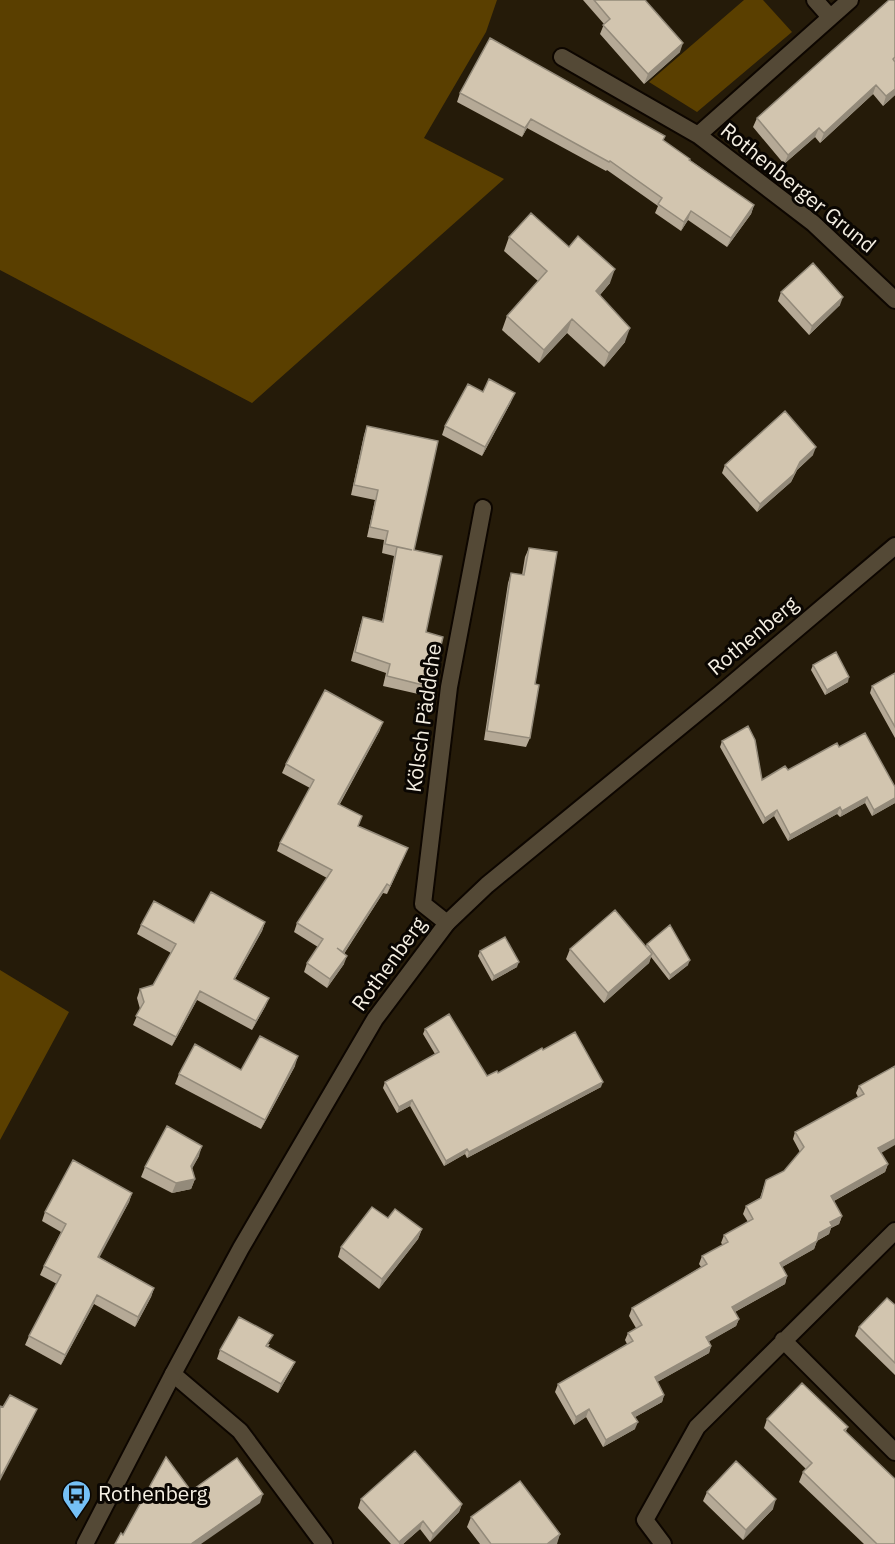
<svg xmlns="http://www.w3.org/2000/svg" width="895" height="1544" viewBox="0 0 895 1544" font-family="'IBM Plex Sans',sans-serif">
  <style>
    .green { fill: #5a3f00 }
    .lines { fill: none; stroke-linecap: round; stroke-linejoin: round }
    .minor-casing { stroke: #0d0600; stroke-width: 20 }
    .tertiary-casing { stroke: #0d0600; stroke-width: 20 }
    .minor { stroke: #544936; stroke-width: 16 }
    .tertiary { stroke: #544936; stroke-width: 16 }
    .wall { fill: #b5a996 }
    .shaded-wall { fill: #938a7a }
    .building { fill: #d2c5af; stroke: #938a7a; stroke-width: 1.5 }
    .labels { text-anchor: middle; stroke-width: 6; stroke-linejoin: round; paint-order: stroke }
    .street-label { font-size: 21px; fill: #f5efe3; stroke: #0a0602 }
    .poi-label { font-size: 21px; fill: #f5efe3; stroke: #0a0602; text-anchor: start }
  </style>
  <rect width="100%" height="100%" fill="#251b09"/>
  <!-- green -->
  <path class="green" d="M 0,0 L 497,0 L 486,32 L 424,138 L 504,179 L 252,403 L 0,270 Z
    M 744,0 L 763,0 L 792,32 L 697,112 L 649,82 Z
    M 0,970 L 69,1012 L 0,1140 Z"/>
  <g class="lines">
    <defs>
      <path id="minor" d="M 815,0 L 830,17
        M 562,57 L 698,135 L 850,0
        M 698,135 L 813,223 L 895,300
        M 447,923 L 423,904 L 449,687 L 483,508
        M 783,1340 L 895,1452
        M 173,1374 L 240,1431 L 324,1544
        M 663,1544 L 645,1520 L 697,1427 L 895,1231"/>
      <path id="tertiary" d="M 85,1544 L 173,1374 L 241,1248 L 375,1019 L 447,923 L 487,885 L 720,694 L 895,546"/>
    </defs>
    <!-- minor casing -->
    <use href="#minor" class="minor-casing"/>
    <!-- tertiary casing -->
    <use href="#tertiary" class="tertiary-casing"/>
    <!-- minor -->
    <use href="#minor" class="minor"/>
    <!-- tertiary -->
    <use href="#tertiary" class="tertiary"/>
  </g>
  <!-- wall -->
  <path class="wall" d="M 583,0 L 645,0 L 680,52 L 644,84 L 600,34 L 604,24 Z
    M 895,0 L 895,95 L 883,106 L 873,94 L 820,143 L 815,137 L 784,164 L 753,127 L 757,118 Z
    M 460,93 L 663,140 L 690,160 L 754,205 L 751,214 L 727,247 L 688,220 L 681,231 L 655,213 L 658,206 L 607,170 L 606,171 L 527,128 L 522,137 L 457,102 Z
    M 509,237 L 569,247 L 610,283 L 600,295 L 625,342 L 604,367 L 567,333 L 539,363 L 502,330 L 507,316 L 538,281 L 504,251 Z
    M 781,292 L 840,305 L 809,335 L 778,301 Z
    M 483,392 L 511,402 L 482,456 L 442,435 L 445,426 Z
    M 367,426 L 414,550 L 426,632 L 431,687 L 427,696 L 383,686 L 386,673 L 351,661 L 360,626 L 363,617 L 382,622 L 394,556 L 382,553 L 384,540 L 367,537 L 375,500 L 351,495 L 364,435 Z
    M 813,455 L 797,470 L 791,482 L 757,512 L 722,473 L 725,465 Z
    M 529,548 L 535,684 L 530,738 L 526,747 L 484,740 L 508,583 L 511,573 L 522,575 L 525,557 Z
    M 813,665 L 848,682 L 825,695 L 811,670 Z
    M 895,673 L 895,738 L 870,693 L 872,686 Z
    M 380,730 L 340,804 L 358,826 L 408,848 L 387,894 L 383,893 L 344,954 L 344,964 L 327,988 L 304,972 L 307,963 L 318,947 L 294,932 L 297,923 L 327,878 L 277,851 L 280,843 L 310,788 L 282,773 L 286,764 Z
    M 722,741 L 762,780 L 788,770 L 839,747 L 895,787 L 895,803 L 872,816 L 865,803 L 840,817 L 837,814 L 788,841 L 774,816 L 763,824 L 720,747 Z
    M 265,922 L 262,931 L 235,979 L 269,998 L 265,1007 L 252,1030 L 197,1000 L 172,1046 L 133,1025 L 140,1009 L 137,998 L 140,989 L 153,985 L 171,953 L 137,934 L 141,925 L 194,923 Z
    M 647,944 L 688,965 L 669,980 L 651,957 L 649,963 L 604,1003 L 566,959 L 570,949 L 646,946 Z
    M 480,951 L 517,967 L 492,981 L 478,956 Z
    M 425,1029 L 487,1076 L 498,1073 L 543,1050 L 601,1087 L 467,1158 L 465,1154 L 444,1166 L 410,1106 L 397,1113 L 383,1088 L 385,1082 L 435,1054 L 423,1034 Z
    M 295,1066 L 261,1129 L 175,1084 L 179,1074 L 241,1070 Z
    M 895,1066 L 881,1153 L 888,1164 L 885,1172 L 834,1201 L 842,1216 L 839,1224 L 831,1228 L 829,1234 L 817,1241 L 814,1249 L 782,1267 L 787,1276 L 785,1284 L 735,1312 L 739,1319 L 736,1326 L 709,1341 L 711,1346 L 709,1353 L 657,1382 L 664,1395 L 662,1402 L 635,1417 L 635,1429 L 603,1447 L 586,1417 L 574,1425 L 555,1392 L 558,1384 L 627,1344 L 625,1340 L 628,1333 L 636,1328 L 629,1316 L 632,1308 L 701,1267 L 699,1264 L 702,1256 L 723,1245 L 721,1243 L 724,1235 L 748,1222 L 743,1214 L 746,1206 L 760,1198 L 766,1180 L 784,1171 L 800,1152 L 793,1139 L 795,1132 L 858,1097 L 856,1093 L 859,1086 Z
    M 199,1156 L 192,1168 L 195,1179 L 191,1189 L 172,1193 L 141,1177 L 145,1167 Z
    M 132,1193 L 129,1202 L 99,1257 L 154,1288 L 151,1297 L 135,1327 L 94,1304 L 61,1365 L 25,1345 L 29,1336 L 57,1284 L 40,1275 L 44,1266 L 61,1232 L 42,1221 L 45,1212 Z
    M 388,1218 L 422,1229 L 418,1239 L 379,1289 L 338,1257 L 341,1247 Z
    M 895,1305 L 895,1375 L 855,1336 L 859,1327 Z
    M 270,1344 L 268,1347 L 295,1362 L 291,1370 L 278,1393 L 217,1359 L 220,1350 Z
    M 767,1419 L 848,1427 L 846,1431 L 895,1544 L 864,1544 L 799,1482 L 803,1472 L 806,1469 L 764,1428 Z
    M 707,1492 L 773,1509 L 743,1540 L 703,1501 Z
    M 361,1499 L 462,1504 L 459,1512 L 430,1542 L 420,1529 L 403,1544 L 391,1544 L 358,1508 Z
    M 471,1517 L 560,1534 L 556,1544 L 480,1544 L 467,1527 Z"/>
  <!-- shaded-wall -->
  <path class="shaded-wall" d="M 683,43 L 680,52 L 644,84 L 648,74 Z
    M 876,85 L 873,94 L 820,143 L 824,133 Z
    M 895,89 L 895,95 L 883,106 L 886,96 Z
    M 531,119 L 527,128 L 522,137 L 525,128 Z
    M 819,128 L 815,137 L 784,164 L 788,155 Z
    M 754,205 L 751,214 L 727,247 L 731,238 Z
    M 691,211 L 688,220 L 681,231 L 684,222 Z
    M 615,269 L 610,283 L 591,305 L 596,291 Z
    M 843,297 L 840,305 L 809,335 L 812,326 Z
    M 572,319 L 567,333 L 539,363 L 544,350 Z
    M 630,328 L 625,342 L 604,367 L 609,353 Z
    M 515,393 L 511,402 L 482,456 L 485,447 Z
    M 816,447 L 813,455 L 797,470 L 791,482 L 757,512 L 760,504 L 800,462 Z
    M 849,677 L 848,682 L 825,695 L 827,690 Z
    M 383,722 L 380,730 L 335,812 L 338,804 Z
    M 867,797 L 865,803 L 840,817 L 842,811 Z
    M 895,798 L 895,803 L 872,816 L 874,810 Z
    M 840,807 L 837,814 L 788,841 L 790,835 Z
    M 777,810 L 774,816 L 763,824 L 765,818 Z
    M 408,848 L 404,857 L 387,894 L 390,886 Z
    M 387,884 L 383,893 L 339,961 L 343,952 Z
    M 265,922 L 262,931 L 230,988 L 234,979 Z
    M 652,954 L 649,963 L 604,1003 L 608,993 Z
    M 347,956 L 344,964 L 327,988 L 330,979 Z
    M 690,960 L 688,965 L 669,980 L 670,975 Z
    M 519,962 L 517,967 L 492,981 L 494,976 Z
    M 200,991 L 197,1000 L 172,1046 L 176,1037 Z
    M 269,998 L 265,1007 L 252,1030 L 256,1021 Z
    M 298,1056 L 295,1066 L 261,1129 L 265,1120 Z
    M 603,1082 L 601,1087 L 467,1158 L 469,1152 Z
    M 412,1100 L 410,1106 L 397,1113 L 399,1107 Z
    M 895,1139 L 895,1145 L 876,1156 L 878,1148 Z
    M 202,1146 L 199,1156 L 188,1176 L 191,1166 Z
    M 467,1149 L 465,1154 L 444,1166 L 446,1161 Z
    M 888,1164 L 885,1172 L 828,1204 L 831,1196 Z
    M 195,1179 L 191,1189 L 172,1193 L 176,1183 Z
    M 132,1193 L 129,1202 L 95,1266 L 98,1257 Z
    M 842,1216 L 839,1224 L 831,1228 L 829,1234 L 816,1241 L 819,1233 L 830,1222 Z
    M 422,1229 L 418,1239 L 379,1289 L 382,1279 Z
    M 817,1241 L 814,1249 L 777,1270 L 780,1263 Z
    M 787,1276 L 785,1284 L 729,1315 L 732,1307 Z
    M 154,1288 L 151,1297 L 135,1327 L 138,1317 Z
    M 97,1295 L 94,1304 L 61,1365 L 65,1355 Z
    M 739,1319 L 736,1326 L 703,1345 L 706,1337 Z
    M 711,1346 L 709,1353 L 652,1385 L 655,1377 Z
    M 295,1362 L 291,1370 L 278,1393 L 281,1384 Z
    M 664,1395 L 662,1402 L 630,1420 L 632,1413 Z
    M 37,1409 L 33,1418 L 0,1481 L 0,1478 Z
    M 589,1409 L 586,1417 L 574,1425 L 576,1417 Z
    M 638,1422 L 635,1429 L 603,1447 L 606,1440 Z
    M 263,1494 L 260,1503 L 201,1544 L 191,1544 Z
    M 776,1499 L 773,1509 L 743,1540 L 746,1530 Z
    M 462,1504 L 459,1512 L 430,1542 L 433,1534 Z
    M 423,1521 L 420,1529 L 403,1544 L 399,1544 L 399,1542 Z
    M 560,1534 L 557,1544 L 547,1544 Z"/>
  <!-- building -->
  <path class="building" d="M 594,0 L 645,0 L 683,43 L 648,74 L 603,25 L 610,19 Z
    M 889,0 L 895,0 L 895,57 L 893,59 L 895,62 L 895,89 L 886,96 L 876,85 L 824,133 L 819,128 L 788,155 L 757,118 Z
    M 490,38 L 665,136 L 663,140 L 690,159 L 689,160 L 754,205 L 731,238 L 691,211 L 684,222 L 658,204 L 662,198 L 610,161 L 609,162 L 531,119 L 525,128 L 460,93 Z
    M 531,213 L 569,247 L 578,236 L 615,269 L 596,291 L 630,328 L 609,353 L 572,319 L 544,350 L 507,316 L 547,271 L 509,237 Z
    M 813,263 L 843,297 L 812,326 L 781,292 Z
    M 489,379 L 515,393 L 485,447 L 445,426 L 468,384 L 483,392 Z
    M 785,411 L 816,447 L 800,462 L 794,474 L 760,504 L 725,465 Z
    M 367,426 L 438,441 L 414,550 L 442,556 L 426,632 L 443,637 L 431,687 L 387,676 L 390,664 L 355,652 L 363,617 L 383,622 L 397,547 L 412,550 L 385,544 L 388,531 L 370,527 L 378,490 L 354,485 Z
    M 529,548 L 557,552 L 535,684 L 539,685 L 530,738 L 487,731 L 511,573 L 524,575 Z
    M 836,652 L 849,677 L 827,690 L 813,665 Z
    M 895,673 L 895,727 L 872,686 Z
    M 325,690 L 383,722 L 338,804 L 362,816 L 358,826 L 408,848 L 390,886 L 387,884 L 343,952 L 337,948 L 347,956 L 330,979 L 307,963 L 323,939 L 297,923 L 332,870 L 280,843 L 314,780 L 286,764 Z
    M 748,726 L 755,740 L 762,780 L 785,766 L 788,770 L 837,743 L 839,747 L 865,733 L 895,787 L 895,798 L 874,810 L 867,797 L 842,811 L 840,807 L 790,835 L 777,810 L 765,818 L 722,741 Z
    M 211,892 L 265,922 L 234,979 L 269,998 L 256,1021 L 200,991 L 176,1037 L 136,1016 L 144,1002 L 140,989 L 153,985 L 176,944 L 141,925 L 154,901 L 194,923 Z
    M 615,910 L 652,954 L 608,993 L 570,949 Z
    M 670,925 L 690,960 L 670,975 L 647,944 Z
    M 505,937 L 519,962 L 494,976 L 480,951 Z
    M 449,1014 L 487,1076 L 497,1071 L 498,1073 L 542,1048 L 543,1050 L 575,1032 L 603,1082 L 469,1152 L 467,1149 L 446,1161 L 412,1100 L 399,1107 L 385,1082 L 439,1052 L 425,1029 Z
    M 260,1036 L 298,1056 L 265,1120 L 179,1074 L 195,1044 L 241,1070 Z
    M 895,1066 L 895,1139 L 878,1148 L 888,1164 L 831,1196 L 842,1216 L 830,1222 L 832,1226 L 819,1233 L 817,1241 L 780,1263 L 787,1276 L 732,1307 L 739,1319 L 706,1337 L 711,1346 L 655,1377 L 664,1395 L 632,1413 L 638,1422 L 606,1440 L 589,1409 L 576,1417 L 558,1384 L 633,1341 L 628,1333 L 642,1325 L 632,1308 L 707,1264 L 702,1256 L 728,1242 L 724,1235 L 753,1219 L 746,1206 L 761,1198 L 766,1180 L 784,1171 L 804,1147 L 795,1132 L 864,1094 L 859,1086 Z
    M 167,1126 L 202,1146 L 191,1166 L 195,1179 L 176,1183 L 145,1167 Z
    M 73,1160 L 132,1193 L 98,1257 L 154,1288 L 138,1317 L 97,1295 L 65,1355 L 29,1336 L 61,1275 L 44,1266 L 66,1224 L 45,1212 Z
    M 372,1207 L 388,1218 L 395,1209 L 422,1229 L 382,1279 L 341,1247 Z
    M 887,1298 L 895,1305 L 895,1363 L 859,1327 Z
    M 239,1317 L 273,1335 L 266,1346 L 295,1362 L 281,1384 L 220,1350 Z
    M 802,1383 L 848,1427 L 844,1430 L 895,1479 L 895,1544 L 877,1544 L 803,1472 L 812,1463 L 767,1419 Z
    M 10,1395 L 37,1409 L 0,1478 L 0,1406 L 3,1407 Z
    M 415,1451 L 462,1504 L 433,1534 L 423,1521 L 399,1542 L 361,1499 Z
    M 166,1457 L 191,1491 L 237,1458 L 263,1494 L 191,1544 L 115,1544 L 121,1533 L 123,1535 Z
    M 736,1461 L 776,1499 L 746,1530 L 707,1492 Z
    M 520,1481 L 560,1534 L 547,1544 L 491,1544 L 471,1517 Z"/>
  <!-- icons -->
  <defs>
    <symbol id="bus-pin" viewBox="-11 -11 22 30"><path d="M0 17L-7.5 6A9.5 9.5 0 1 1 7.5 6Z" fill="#75c0f6" stroke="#0a0602"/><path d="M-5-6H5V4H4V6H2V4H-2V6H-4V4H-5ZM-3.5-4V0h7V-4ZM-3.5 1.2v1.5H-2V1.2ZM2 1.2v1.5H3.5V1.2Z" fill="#111"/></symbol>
  </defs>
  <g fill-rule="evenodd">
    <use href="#bus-pin" x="60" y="1478" width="33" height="45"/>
  </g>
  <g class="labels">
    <!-- street labels -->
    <g class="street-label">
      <text transform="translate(798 188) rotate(39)" y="7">Rothenberger Grund</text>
      <text transform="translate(753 636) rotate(-40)" y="7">Rothenberg</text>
      <text transform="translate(424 718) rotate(-82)" y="7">Kölsch Päddche</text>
      <text transform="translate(389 964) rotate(-54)" y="7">Rothenberg</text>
    </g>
    <!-- poi labels -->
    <g class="poi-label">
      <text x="98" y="1501">Rothenberg</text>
    </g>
  </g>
</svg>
